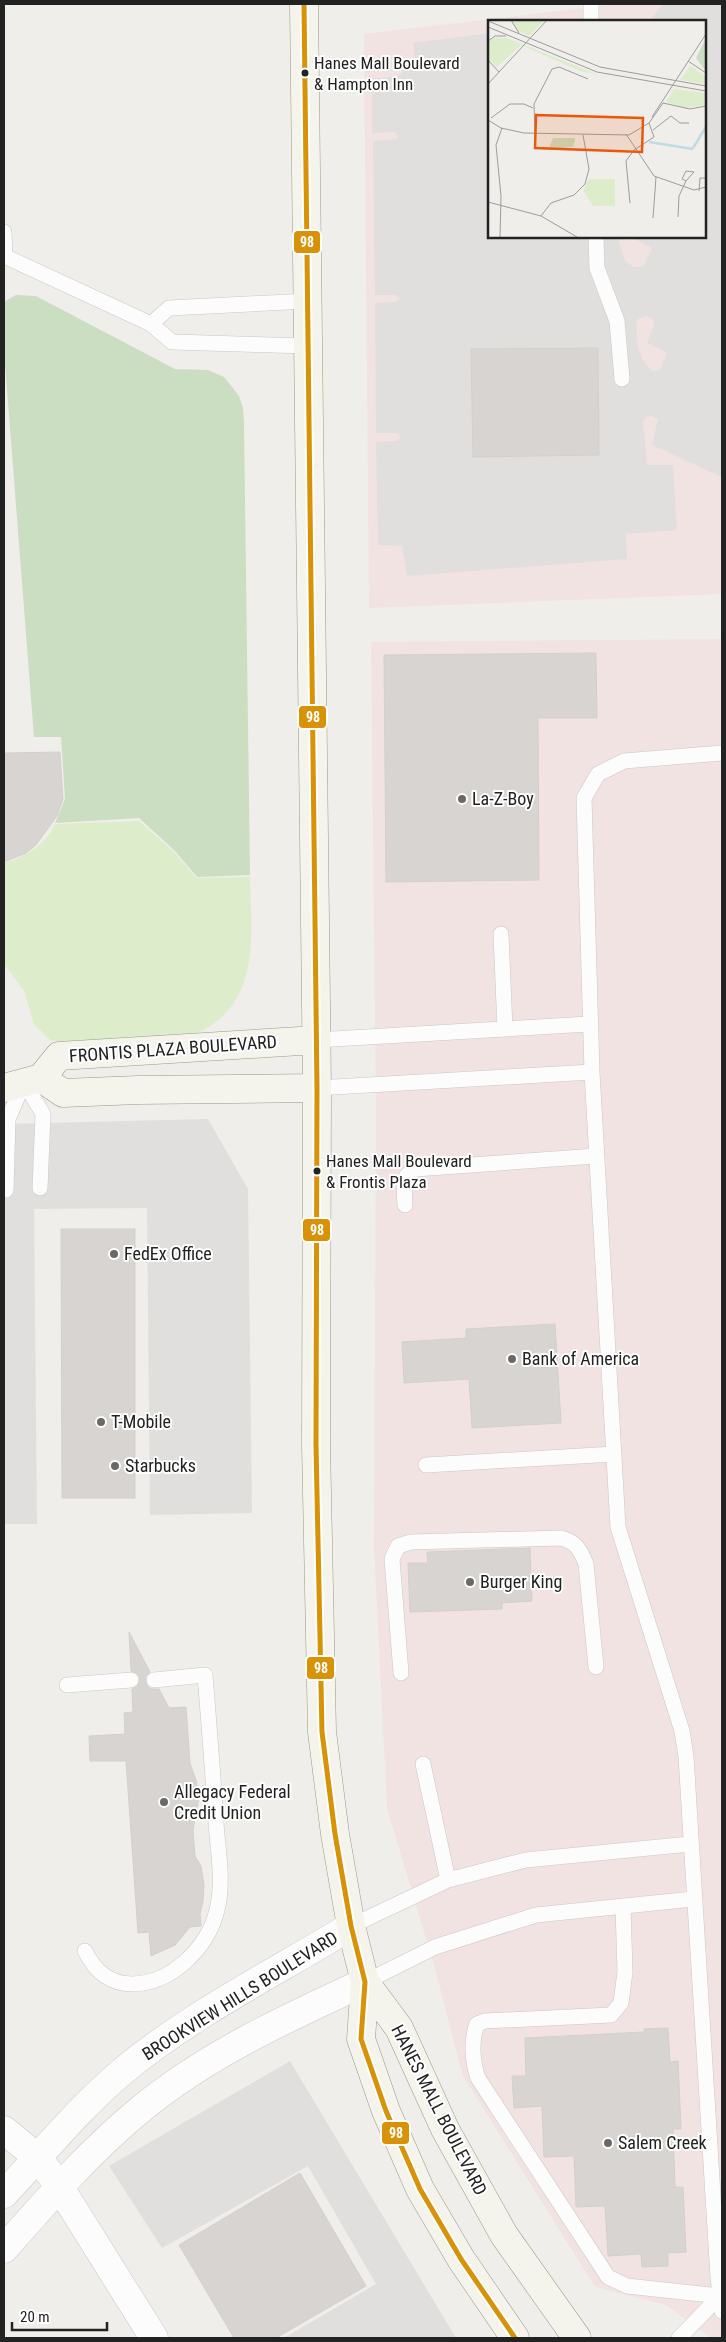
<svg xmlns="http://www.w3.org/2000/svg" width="726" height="2342" viewBox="0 0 726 2342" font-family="'Roboto Condensed',sans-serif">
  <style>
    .commercial { fill: #f1e3e1; fill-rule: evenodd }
    .grass { fill: #ddeccb }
    .forest { fill: #cbdec1 }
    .parking { fill: #e0dfde; fill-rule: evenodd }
    .building { fill: #d7d4d2; stroke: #d3d0cc }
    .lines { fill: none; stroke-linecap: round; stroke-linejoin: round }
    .lane-casing { stroke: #c9c8c7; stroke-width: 16 }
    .street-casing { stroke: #c9c8c7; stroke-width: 29 }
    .secondary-casing { stroke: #999a82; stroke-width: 29 }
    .lane { stroke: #fdfcfc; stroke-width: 15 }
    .street { stroke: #fdfcfc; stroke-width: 28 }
    .secondary { stroke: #f4f4ed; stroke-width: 28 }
    .bus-1-casing { stroke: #fff; stroke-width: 9 }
    .bus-1 { stroke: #d79205; stroke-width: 5 }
    .bus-dot { fill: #222; stroke: #fff; stroke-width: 2 }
    .poi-dot { fill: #6a6968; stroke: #fff; stroke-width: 2 }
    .labels { text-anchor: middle; stroke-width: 4; stroke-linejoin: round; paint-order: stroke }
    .bus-label { font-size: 17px; fill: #222; stroke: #fff; text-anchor: start }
    .poi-label { font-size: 18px; fill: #222; stroke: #fff; text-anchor: start }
    .street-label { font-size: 18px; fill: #222; stroke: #fff }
    .inset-river { fill: none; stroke: #bfdbe3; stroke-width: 2.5 }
    .inset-road { fill: none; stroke: #9e9c9b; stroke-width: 1 }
    .view { fill: #e8590c; fill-opacity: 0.15; stroke: #e8590c; stroke-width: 2.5 }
    .inset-edge { fill: none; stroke: #222; stroke-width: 2.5 }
    .line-badge { stroke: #fff; stroke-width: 2 }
    .badge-label { font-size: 14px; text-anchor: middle; font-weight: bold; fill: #fff }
  </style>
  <rect width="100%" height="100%" fill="#f0eeeb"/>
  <!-- commercial -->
  <path class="commercial" d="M 618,4 L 722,4 L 722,594 L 369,608 L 364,34 ZM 490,21 L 705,21 L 705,236 L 490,236 Z
    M 722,639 L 722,2338 L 711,2338 L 666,2305 L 595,2287 L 463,2076 L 435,1969 L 387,1808 L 374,1548 L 376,1106 L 371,642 Z"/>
  <!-- grass -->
  <path class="grass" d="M 139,821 L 174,852 L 196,878 L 250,877 C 251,937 262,1005 195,1034 L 62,1042 L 50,1040 L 34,1024 L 24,991 L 4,964 L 4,863 C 26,856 45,846 55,824 Z"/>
  <!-- forest -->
  <path class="forest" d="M 16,295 L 36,296 L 175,369 L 208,370 L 224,377 L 239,396 L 243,408 L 244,423 L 250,875 L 197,877 L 175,851 L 139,818 L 55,823 L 65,799 L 61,737 L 34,737 L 4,351 L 4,302 Z"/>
  <!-- parking -->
  <path class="parking" d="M 663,4 L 722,4 L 722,477 L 652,445 L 658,419 L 652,416 L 646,417 L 643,422 L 647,465 L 673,465 L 677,530 L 626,534 L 627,559 L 407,576 L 402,546 L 378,545 L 376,442 L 397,441 L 401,437 L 397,433 L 376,433 L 375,303 L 396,302 L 400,298 L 394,295 L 375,295 L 373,141 L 397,139 L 398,137 L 395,132 L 372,133 L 372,78 L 397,77 L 404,71 L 413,68 L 416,64 L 413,43 L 490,33 L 490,236 L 617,236 L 625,261 L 634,267 L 643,267 L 652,248 L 630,236 L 705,236 L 705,21 L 650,21 ZM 646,316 L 653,319 L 654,325 L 647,343 L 667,353 L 660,370 L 656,371 L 651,370 L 644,362 L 638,348 L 636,322 L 638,319 Z
    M 208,1119 L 248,1189 L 252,1513 L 150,1515 L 147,1208 L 34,1209 L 37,1524 L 4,1524 L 4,1124 Z
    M 290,2061 L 456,2338 L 284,2338 L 376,2284 L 308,2166 L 162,2248 L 109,2166 Z"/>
  <!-- building -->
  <path class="building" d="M 598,348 L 599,455 L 473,457 L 471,349 Z
    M 596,653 L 597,718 L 538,718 L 539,880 L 386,882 L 384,655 Z
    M 60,752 L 63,799 L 57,816 L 36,845 L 26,853 L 4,862 L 4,753 Z
    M 61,1229 L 135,1229 L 135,1498 L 62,1498 Z
    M 555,1324 L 561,1423 L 472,1428 L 469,1379 L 404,1383 L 402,1342 L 466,1338 L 466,1329 Z
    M 530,1548 L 532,1601 L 502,1603 L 502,1609 L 410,1612 L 408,1563 L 428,1563 L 427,1552 Z
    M 129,1632 L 150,1672 L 145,1677 L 147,1686 L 151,1689 L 159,1689 L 169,1708 L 186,1707 L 190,1763 L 196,1780 L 199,1797 L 193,1830 L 195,1856 L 201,1866 L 204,1885 L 203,1902 L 200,1914 L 201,1926 L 190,1927 L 175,1945 L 151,1956 L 149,1932 L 138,1933 L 126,1761 L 90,1761 L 89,1736 L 125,1734 L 124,1713 L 133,1712 L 132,1689 L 137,1687 L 140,1680 L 138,1674 L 131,1671 Z
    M 668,2028 L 670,2062 L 678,2061 L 681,2129 L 673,2129 L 675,2187 L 683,2187 L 686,2252 L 668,2253 L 668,2266 L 642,2267 L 641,2254 L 608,2256 L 605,2206 L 576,2207 L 574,2156 L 544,2157 L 542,2106 L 514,2108 L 512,2076 L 526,2076 L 525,2038 L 644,2032 L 644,2029 Z
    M 300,2173 L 366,2286 L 276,2338 L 234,2338 L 179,2245 Z"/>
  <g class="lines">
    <defs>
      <path id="lane" d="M 591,4 L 591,21
        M 4,232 L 5,256
        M 596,236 L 597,268 L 617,321 L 622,379
        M 4,256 L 151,324 L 172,342 L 309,346
        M 151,324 L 169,308 L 308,301
        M 722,753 L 624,761 L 598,774 L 584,798 L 592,1072 L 618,1527 L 682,1731 L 686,1756 L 718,2277 L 722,2311
        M 501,934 L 505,1029
        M 316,1040 L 589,1024
        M 24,1082 L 43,1114 L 40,1188
        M 317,1088 L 592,1072
        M 6,1190 L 8,1119 L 24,1082
        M 405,1205 L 404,1186 L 407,1175 L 415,1169 L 596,1156
        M 426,1465 L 614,1454
        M 401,1673 L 392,1559 L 398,1546 L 411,1542 L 561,1538 C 576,1542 580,1549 586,1564 L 596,1667
        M 67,1685 L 131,1680
        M 423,1764 L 448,1880
        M 623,1906 L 625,1972 L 621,2003 L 611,2015 L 485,2021 L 477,2024 C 471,2040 472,2061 478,2078 L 608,2277 L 627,2286 L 720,2296
        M 351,1926 L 448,1880 L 526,1860 L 690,1844
        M 85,1951 C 95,1971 109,1984 132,1984 C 172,1984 208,1947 217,1910 C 224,1882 218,1851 216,1823 C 213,1774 209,1724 205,1675 L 154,1680
        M 365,1982 L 435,1947 L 536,1915 L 693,1899
        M 679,2338 L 720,2296"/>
      <path id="street" d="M 4,2130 L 38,2158 L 59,2186 L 154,2338
        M 4,2194 C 43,2153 79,2108 123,2071 C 190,2015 276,1972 351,1926
        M 4,2249 C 47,2200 91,2150 141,2109 C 208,2054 287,2018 365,1982"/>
      <path id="secondary" d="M 304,4 L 317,1088 L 316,1445 L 322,1732 L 335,1834 L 351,1926 L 365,1982 L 361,2039 L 386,2111 L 420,2189 L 461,2259 L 515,2338
        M 41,1078 L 63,1093 L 138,1090 L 317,1088
        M 4,1088 L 41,1078 L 59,1056 L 316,1040
        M 365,1982 L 399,2028 L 445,2129 L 504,2235 L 577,2338"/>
    </defs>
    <!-- lane casing -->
    <use href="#lane" class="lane-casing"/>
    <!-- street casing -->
    <use href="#street" class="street-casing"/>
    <!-- secondary casing -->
    <use href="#secondary" class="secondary-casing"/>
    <!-- lane -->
    <use href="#lane" class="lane"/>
    <!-- street -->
    <use href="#street" class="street"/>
    <!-- secondary -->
    <use href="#secondary" class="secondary"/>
    <defs>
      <path id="bus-1" d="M 304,4 L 317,1088 L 316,1445 L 322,1732 L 335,1834 L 351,1926 L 365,1982 L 361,2039 L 386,2111 L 420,2189 L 461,2259 L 515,2338"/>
    </defs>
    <!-- bus-1 casing -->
    <use href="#bus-1" class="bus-1-casing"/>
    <!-- bus-1 -->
    <use href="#bus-1" class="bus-1"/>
  </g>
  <!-- markers -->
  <g class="bus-dot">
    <circle cx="305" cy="73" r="4.5"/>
    <circle cx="317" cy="1171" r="4.5"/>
  </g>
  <g class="poi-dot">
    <circle cx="462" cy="799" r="5"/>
    <circle cx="114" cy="1254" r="5"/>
    <circle cx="512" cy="1359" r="5"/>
    <circle cx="101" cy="1422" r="5"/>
    <circle cx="115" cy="1466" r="5"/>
    <circle cx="470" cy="1582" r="5"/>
    <circle cx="164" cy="1802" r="5"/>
    <circle cx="608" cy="2143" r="5"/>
  </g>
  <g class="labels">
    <!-- bus labels -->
    <g class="bus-label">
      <text x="314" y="69">Hanes Mall Boulevard<tspan x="314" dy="21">&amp; Hampton Inn</tspan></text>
      <text x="326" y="1167">Hanes Mall Boulevard<tspan x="326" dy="21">&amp; Frontis Plaza</tspan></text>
    </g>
    <!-- poi labels -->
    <g class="poi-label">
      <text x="472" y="805">La-Z-Boy</text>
      <text x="124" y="1260">FedEx Office</text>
      <text x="522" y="1365">Bank of America</text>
      <text x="111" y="1428">T-Mobile</text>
      <text x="125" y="1472">Starbucks</text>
      <text x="480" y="1588">Burger King</text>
      <text x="174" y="1798">Allegacy Federal<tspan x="174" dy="21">Credit Union</tspan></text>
      <text x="618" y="2149">Salem Creek</text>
    </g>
    <!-- street labels -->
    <g class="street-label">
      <text transform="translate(173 1049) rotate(-4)" y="6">FRONTIS PLAZA BOULEVARD</text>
      <text transform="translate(240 1996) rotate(-32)" y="6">BROOKVIEW HILLS BOULEVARD</text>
      <text transform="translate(439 2110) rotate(63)" y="6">HANES MALL BOULEVARD</text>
    </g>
  </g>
  <!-- overview -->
  <g transform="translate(488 20)">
    <rect width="218" height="218" fill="#f0eeeb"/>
    <path d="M 24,0 L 56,0 L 41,16 L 29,10 ZM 5,18 L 19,18 L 111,55 L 177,68 L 92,51 L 33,25 L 9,47 L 0,38 L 0,22 ZM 202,46 L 217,56 L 217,64 L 192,60 ZM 186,69 L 217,73 L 217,85 L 197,88 L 178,82 ZM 101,159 L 127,159 L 127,186 L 105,186 L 95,170 Z" fill="#ddeccb"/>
    <path d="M 217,20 L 217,50 L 208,38 ZM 65,118 L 87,118 L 87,120 L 85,127 L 61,128 Z" fill="#cbdec1"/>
    <path class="inset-river" d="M 161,122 L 205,129M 205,128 L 218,107"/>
    <path class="inset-road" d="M 23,0 L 31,13M 0,1 L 112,47 L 218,66M 0,7 L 109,52 L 218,71M 0,21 L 7,16 L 18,16M 0,40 L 11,52M 200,41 L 218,53M 0,64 L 59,0M 175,83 L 202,89 L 218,86M 164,97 L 218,14M 3,98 L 22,84 L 36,84 L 45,88M 0,100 L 13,108 L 36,113 L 141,115 L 161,103 L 175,83M 165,110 L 183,96 L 192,103 L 201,103M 47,114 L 46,84 L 64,49 L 71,47 L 100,59M 138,114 L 166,156 L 206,170 L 218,167M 211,171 L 212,158 L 218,158M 0,182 L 53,196 L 89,217M 142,183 L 138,141 L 146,130 L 166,117 L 161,103M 53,196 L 63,183 L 86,175 L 97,164 L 101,149 L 95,115M 190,197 L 191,176 L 198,161 L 194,159 L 198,151 L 206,152 L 198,161M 165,198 L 168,157M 12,217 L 13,176 L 8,125 L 14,108"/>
    <path class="view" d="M 48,95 L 155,98 L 154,132 L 47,128 Z"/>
    <rect width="218" height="218" class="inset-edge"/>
  </g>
  <g class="line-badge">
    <rect x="293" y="230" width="28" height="24" rx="5" fill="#d79205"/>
    <rect x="298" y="705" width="29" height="24" rx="5" fill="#d79205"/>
    <rect x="302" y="1218" width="29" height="24" rx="5" fill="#d79205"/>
    <rect x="306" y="1656" width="29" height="24" rx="5" fill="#d79205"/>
    <rect x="381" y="2121" width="29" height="24" rx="5" fill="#d79205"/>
  </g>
  <g class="badge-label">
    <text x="307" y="247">98</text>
    <text x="313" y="722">98</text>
    <text x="317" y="1235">98</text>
    <text x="321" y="1673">98</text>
    <text x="396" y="2138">98</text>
  </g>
  <!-- border -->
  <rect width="726" height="2342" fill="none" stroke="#222222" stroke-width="10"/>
  <!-- scale -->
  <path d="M12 2322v8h95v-8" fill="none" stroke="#222222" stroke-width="2.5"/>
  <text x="20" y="2322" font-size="15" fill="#222222" stroke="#ffffff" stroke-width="4" paint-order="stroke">20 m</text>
</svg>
